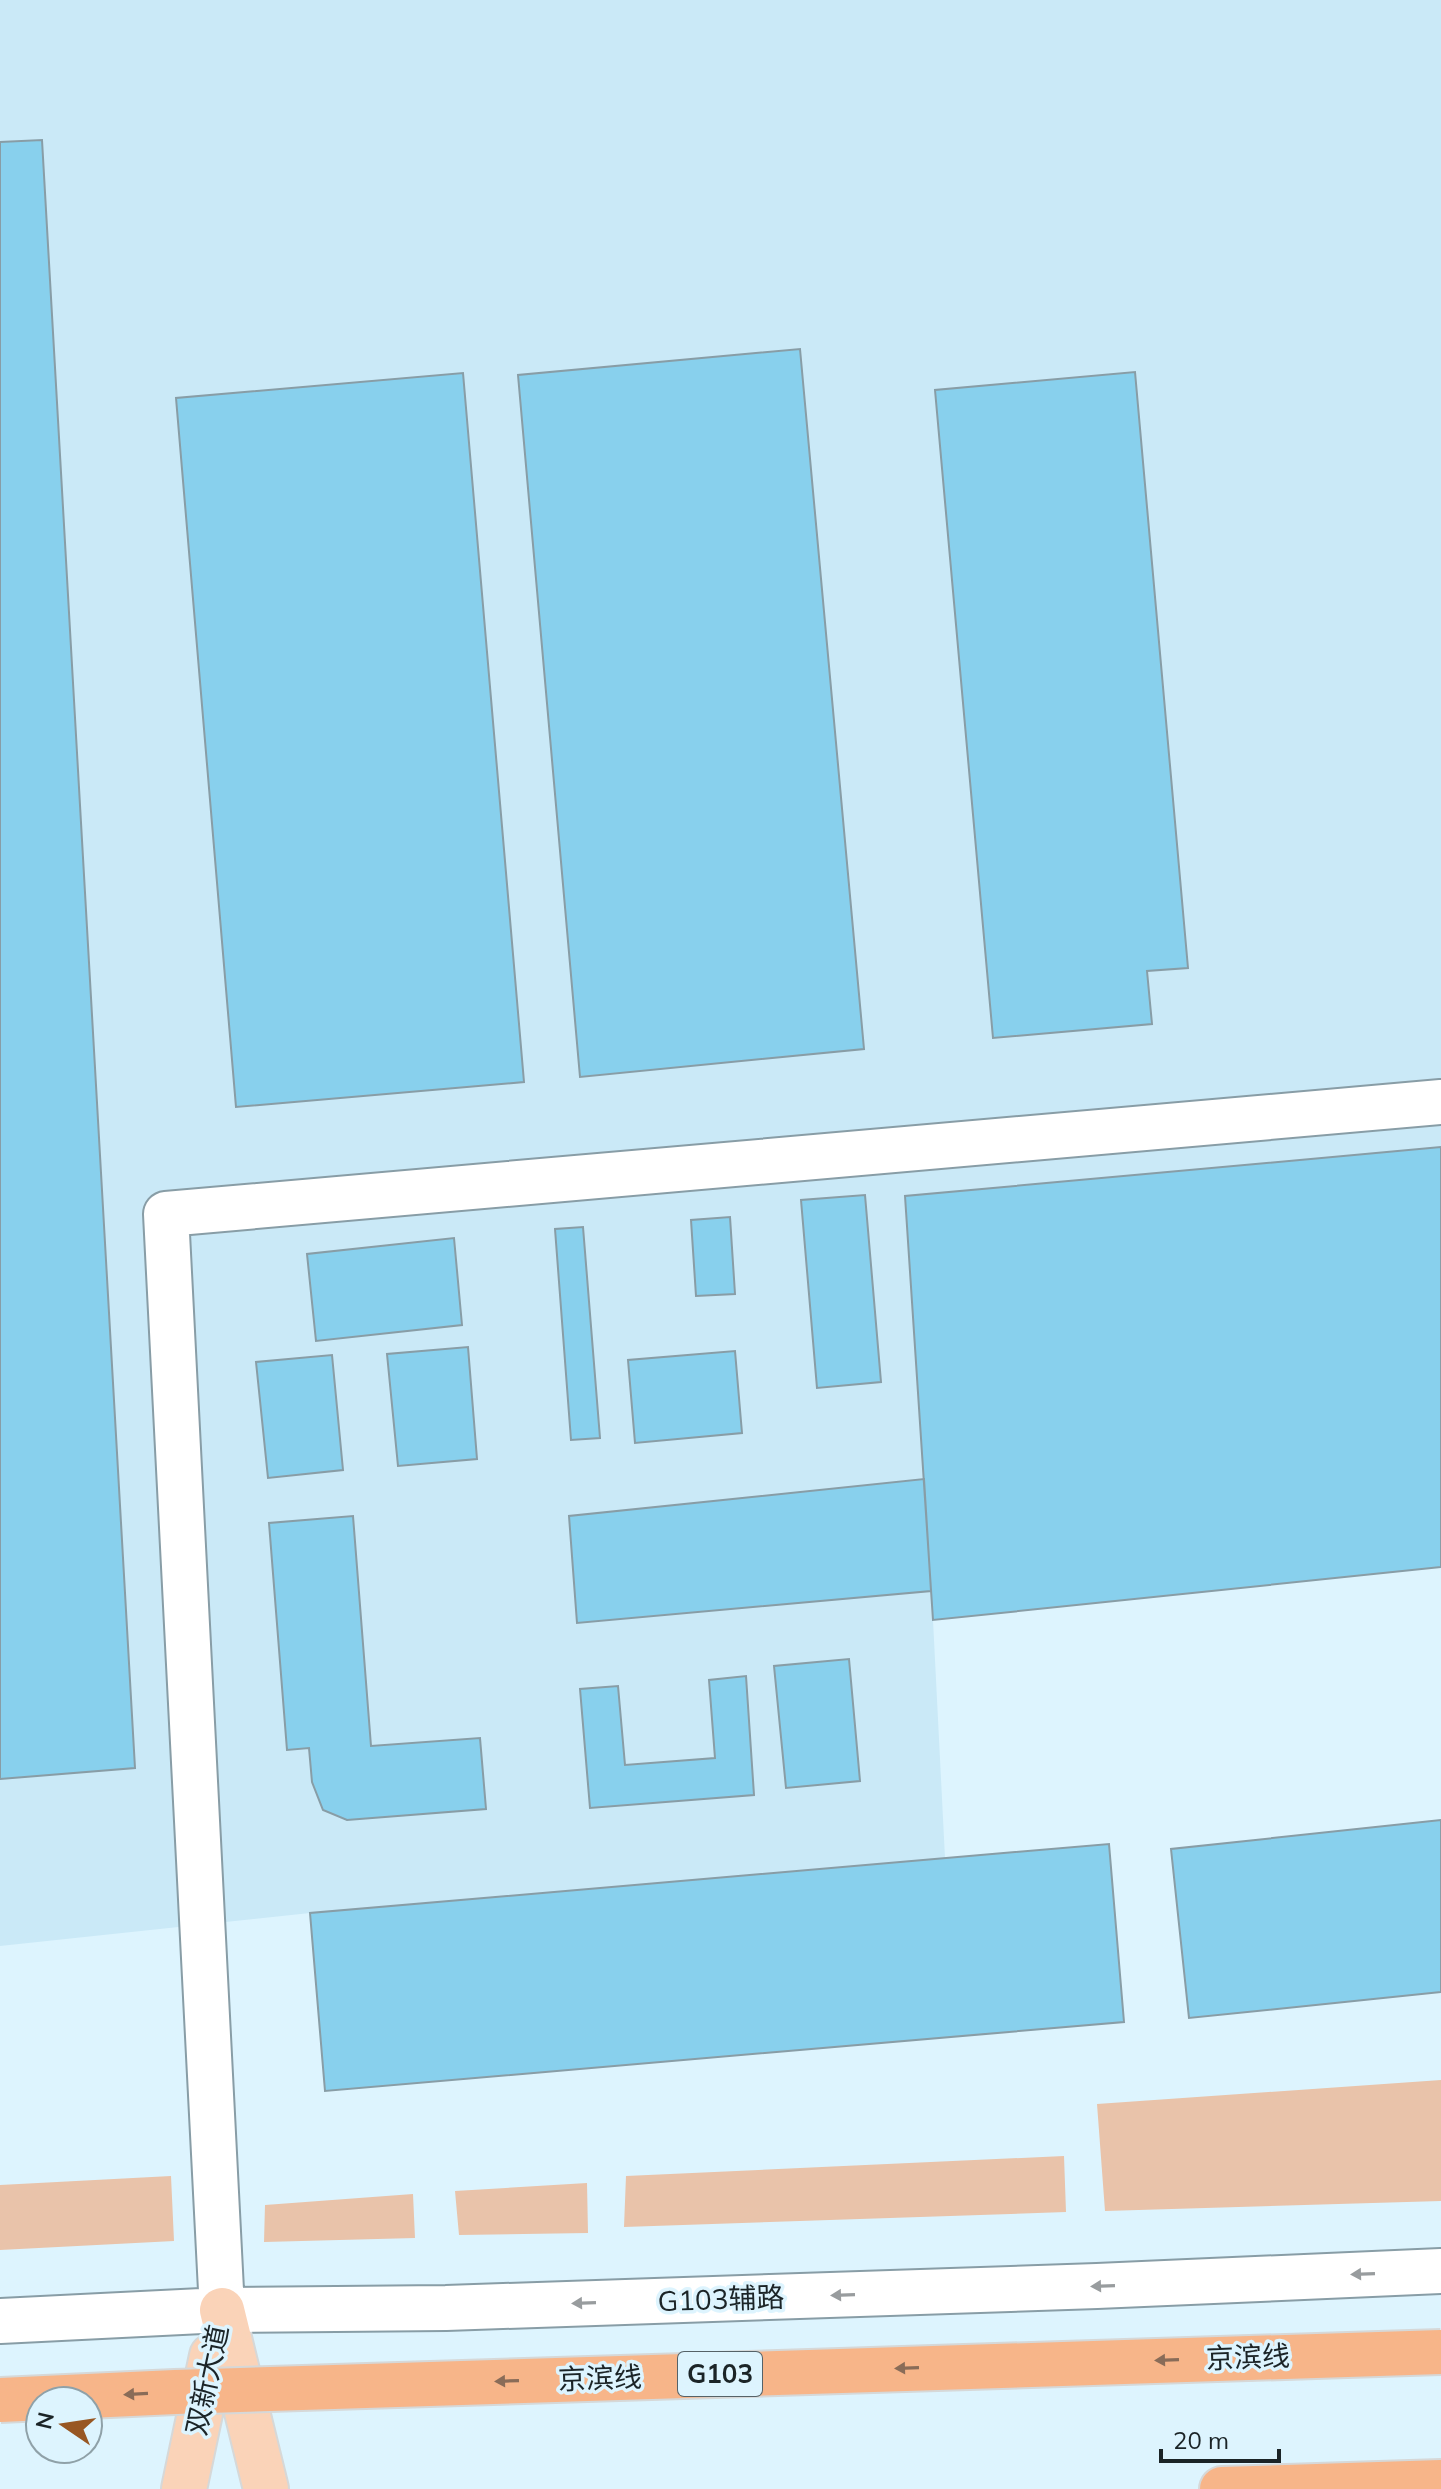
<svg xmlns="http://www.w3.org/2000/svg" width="1441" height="2489" viewBox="0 0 1441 2489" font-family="Mulish,'Noto Sans SC',sans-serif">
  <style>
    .built { fill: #cae9f7 }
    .green { fill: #e9c3aa }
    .building { fill: #88d0ed; stroke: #889da6; stroke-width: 2 }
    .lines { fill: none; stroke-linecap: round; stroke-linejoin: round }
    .minor-casing { stroke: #889da6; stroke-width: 48 }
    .major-casing { stroke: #d6d8d8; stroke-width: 48 }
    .highway-casing { stroke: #d6d8d8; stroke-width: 48 }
    .minor { stroke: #fff; stroke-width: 44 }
    .major { stroke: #fad3b8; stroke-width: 44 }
    .highway { stroke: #f7b589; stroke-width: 44 }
    .highway-bridge-casing { stroke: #d6d8d8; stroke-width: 48; stroke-linecap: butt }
    .highway-bridge { stroke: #f7b589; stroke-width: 44 }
    .oneway { fill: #989c9e }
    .oneway2 { fill: #896c58 }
    .labels { text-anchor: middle; stroke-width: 7; stroke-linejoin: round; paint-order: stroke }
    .shield { fill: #ddf4fe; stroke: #556268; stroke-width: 2 }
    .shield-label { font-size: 26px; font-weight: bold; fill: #1b2427 }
    .street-label { font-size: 28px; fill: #1b2427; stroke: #ddf4fe }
  </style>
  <rect width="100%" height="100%" fill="#ddf4fe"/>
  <!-- built -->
  <path class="built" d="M 0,0 L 1441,0 L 1441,1147 L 905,1196 L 933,1620 L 945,1858 L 310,1913 L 0,1946 Z"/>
  <!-- green -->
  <path class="green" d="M 1441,2080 L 1441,2201 L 1105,2211 L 1097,2104 Z
    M 1064,2156 L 1066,2212 L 624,2227 L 626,2176 Z
    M 171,2176 L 174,2241 L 0,2250 L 0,2185 Z
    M 587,2183 L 588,2233 L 459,2235 L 455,2191 Z
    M 413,2194 L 415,2238 L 264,2242 L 265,2205 Z"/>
  <!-- building -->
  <path class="building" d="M 42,140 L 135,1768 L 0,1779 L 0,142 Z
    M 800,349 L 864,1049 L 580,1077 L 518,375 Z
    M 1135,372 L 1188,968 L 1147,971 L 1152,1024 L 993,1038 L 935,390 Z
    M 463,373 L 524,1082 L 236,1107 L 176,398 Z
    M 1441,1147 L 1441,1567 L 933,1620 L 905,1196 Z
    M 865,1195 L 881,1382 L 817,1388 L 801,1200 Z
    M 730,1217 L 735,1294 L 696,1296 L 691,1220 Z
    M 583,1227 L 600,1438 L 571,1440 L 555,1229 Z
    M 454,1238 L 462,1325 L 316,1341 L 307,1254 Z
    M 468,1347 L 477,1459 L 398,1466 L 387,1354 Z
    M 735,1351 L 742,1433 L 635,1443 L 628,1360 Z
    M 332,1355 L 343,1470 L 268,1478 L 256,1362 Z
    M 924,1479 L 931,1591 L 577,1623 L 569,1516 Z
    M 353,1516 L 371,1746 L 480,1738 L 486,1809 L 347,1820 L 323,1810 L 312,1782 L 309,1748 L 287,1750 L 269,1523 Z
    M 849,1659 L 860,1781 L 786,1788 L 774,1666 Z
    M 746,1676 L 754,1795 L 590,1808 L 580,1689 L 618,1686 L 625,1765 L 715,1758 L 709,1680 Z
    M 1441,1820 L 1441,1992 L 1189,2018 L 1171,1849 Z
    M 1109,1844 L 1124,2022 L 325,2091 L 310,1913 Z"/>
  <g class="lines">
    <defs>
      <path id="minor" d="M 222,2310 L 166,1214 L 1441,1102
        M 0,2321 L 222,2310 L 446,2308 L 1097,2286 L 1441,2271"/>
      <path id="major" d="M 222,2310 L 266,2489
        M 184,2489 L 212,2356"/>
      <path id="highway" d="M 1222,2489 L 1441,2482"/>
    </defs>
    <!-- minor casing -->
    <use href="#minor" class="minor-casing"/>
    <!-- major casing -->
    <use href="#major" class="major-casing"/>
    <!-- highway casing -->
    <use href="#highway" class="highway-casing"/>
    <!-- minor -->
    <use href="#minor" class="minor"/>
    <!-- major -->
    <use href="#major" class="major"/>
    <!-- highway -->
    <use href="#highway" class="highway"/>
    <defs>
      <path id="highway-bridge" d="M 0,2400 L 175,2392 L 1441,2352"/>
    </defs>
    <!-- highway-bridge casing -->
    <use href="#highway-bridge" class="highway-bridge-casing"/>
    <!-- highway-bridge -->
    <use href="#highway-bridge" class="highway-bridge"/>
  </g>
  <!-- one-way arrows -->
  <defs><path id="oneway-solid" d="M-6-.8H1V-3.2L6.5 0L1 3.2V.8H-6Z" transform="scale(2)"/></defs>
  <g class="oneway">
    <use href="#oneway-solid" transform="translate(1363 2274) rotate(178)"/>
    <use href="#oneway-solid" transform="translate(1103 2286) rotate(178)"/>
    <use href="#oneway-solid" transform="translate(843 2295) rotate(178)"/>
    <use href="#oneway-solid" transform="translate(584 2303) rotate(178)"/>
  </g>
  <g class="oneway2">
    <use href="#oneway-solid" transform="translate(1167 2360) rotate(178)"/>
    <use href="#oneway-solid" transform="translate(907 2368) rotate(178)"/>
    <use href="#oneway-solid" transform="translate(507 2381) rotate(178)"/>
    <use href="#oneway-solid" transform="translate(136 2394) rotate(177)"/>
  </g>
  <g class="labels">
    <!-- shield labels -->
    <rect class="shield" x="678" y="2352" width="84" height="44" rx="6"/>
    <g class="shield-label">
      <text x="720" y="2383">G103</text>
    </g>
    <!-- street labels -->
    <g class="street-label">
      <text transform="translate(721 2299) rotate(-2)" y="10">G103辅路</text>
      <text transform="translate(1248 2357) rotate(-2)" y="10">京滨线</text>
      <text transform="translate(600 2378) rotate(-2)" y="10">京滨线</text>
      <text transform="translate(207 2380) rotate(-78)" y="10">双新大道</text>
    </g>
  </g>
  <!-- north arrow -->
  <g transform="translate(64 2425) rotate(283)"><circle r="38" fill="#ddf4fe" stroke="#8fa1a8" stroke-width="2"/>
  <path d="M0-6L14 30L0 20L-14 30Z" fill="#985723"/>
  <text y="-12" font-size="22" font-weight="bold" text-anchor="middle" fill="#1b2427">N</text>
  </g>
  <!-- scale -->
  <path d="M1161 2449v12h118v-12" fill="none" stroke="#1b2427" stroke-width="4"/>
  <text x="1173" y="2449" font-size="24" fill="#1b2427" stroke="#ddf4fe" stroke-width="6" paint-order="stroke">20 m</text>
</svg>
